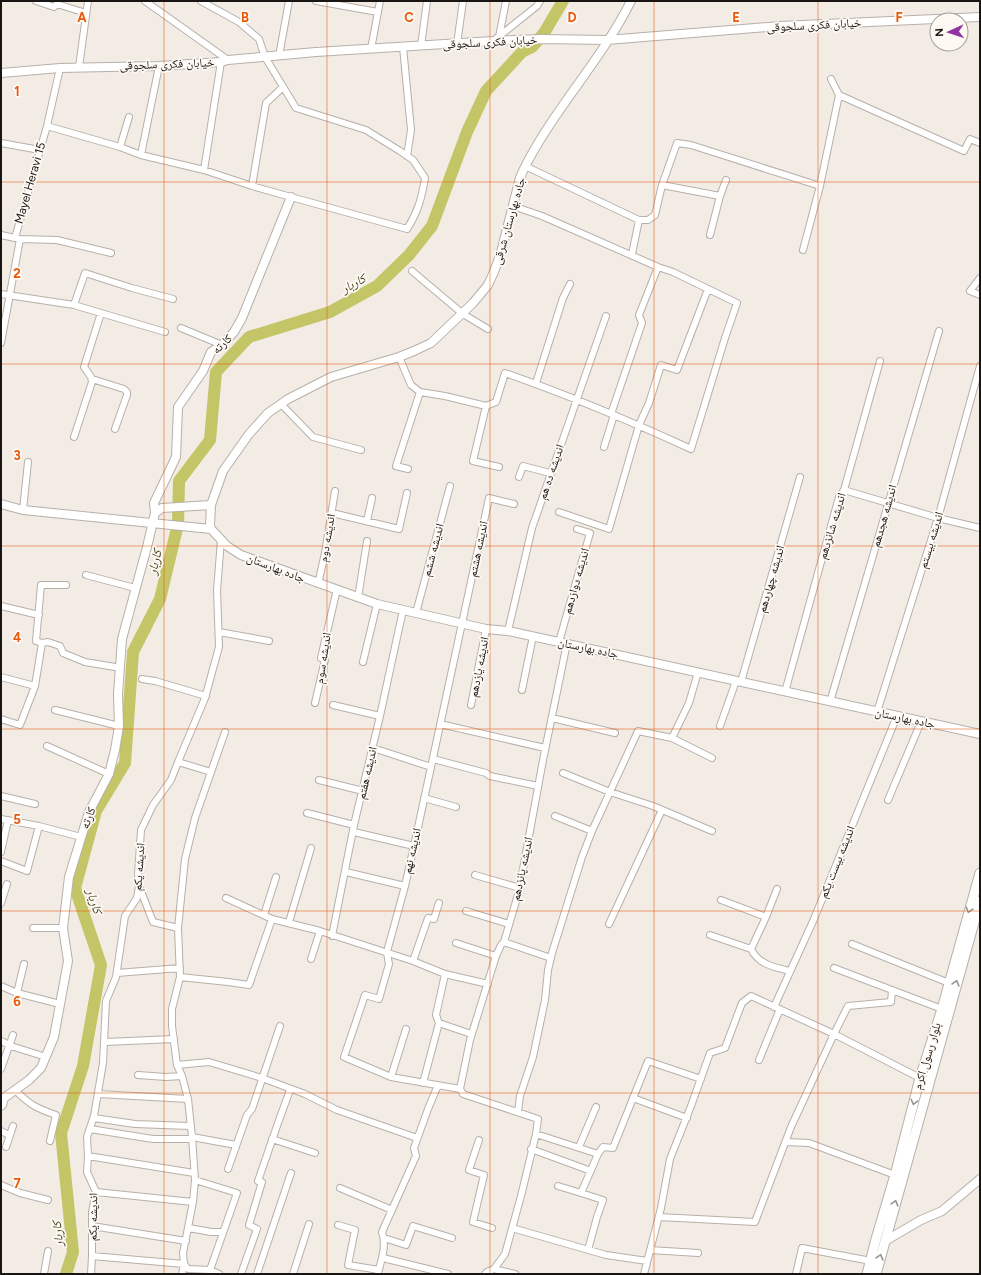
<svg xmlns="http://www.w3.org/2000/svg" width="981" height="1275" viewBox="0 0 981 1275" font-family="Figtree,'Noto Naskh Arabic',sans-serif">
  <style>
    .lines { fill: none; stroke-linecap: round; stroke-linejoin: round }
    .river { stroke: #c4c566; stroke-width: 12 }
    .minor-casing { stroke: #b7b0aa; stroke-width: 8 }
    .tertiary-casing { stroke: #b7b0aa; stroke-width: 10 }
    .secondary-casing { stroke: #b7b0aa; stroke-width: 11 }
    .minor { stroke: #fff; stroke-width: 6 }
    .tertiary { stroke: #fff; stroke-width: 8 }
    .secondary { stroke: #fff; stroke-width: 9 }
    .oneway { stroke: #979695 }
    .grid { fill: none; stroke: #e8590c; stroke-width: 1; stroke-opacity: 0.55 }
    .labels { text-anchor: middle; stroke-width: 3.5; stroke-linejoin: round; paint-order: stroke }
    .street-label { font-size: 12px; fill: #181513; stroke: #fff9f4 }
    .water-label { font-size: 13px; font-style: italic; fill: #43431b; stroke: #fff9f4 }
    .grid-label { font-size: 13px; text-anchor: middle; font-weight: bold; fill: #e8590c; stroke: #fff9f4; stroke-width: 3.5; stroke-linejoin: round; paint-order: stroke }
  </style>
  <rect width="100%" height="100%" fill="#f3ece5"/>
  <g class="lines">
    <!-- river -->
    <path class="river" d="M 66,1274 L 73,1252 L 61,1133 L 83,1066 L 101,965 L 75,888 L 96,811 L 125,763 L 133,652 L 160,599 L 178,524 L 179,481 L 210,440 L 216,372 L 249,337 L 330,312 L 377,286 L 409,255 L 432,226 L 467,132 L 486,91 L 522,52 L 532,47 L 544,33 L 563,1"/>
    <defs>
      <path id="minor" d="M 36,1 L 54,7 L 57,4 L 86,13
        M 145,1 L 228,60
        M 316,1 L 378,12
        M 499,37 L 506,1
        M 493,41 L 537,6 L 540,1
        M 457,44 L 463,1
        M 421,46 L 427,1
        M 403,47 L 411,130 L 407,156
        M 371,49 L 380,1
        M 279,56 L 289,1
        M 79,67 L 88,1
        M 839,95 L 964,151 L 970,139 L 980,143
        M 47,126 L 120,147 L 141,155 L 204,170 L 252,186 L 291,197 L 407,229 C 418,212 422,197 425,178 L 413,160 L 400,151 L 366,130 L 296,108 L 265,57 L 259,39 L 239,22 L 201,1
        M 1,143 L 40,150
        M 120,147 L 129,117
        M 141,155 L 159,66
        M 525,166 L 639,220 L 632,254
        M 204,170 L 221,62
        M 662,185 L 720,196
        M 252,186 L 266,103 L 283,87
        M 639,220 L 648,220 L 655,215 L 662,185 L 677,143 L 691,145 L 820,186
        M 1,235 L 15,238
        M 710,235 L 720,196 L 726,180
        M 20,239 L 57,240 L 111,253
        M 803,250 L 820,186 L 839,95 L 831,79
        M 412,271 L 463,314 L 488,329
        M 980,278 L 970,291 L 980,295
        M 1,294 L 74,305 L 165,332
        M 74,305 L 85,273 L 132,288 L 173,299
        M 181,328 L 222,345
        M 1,343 L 20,239 L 15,238 L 47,126 L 60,68
        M 399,357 L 411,385 L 420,392 L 445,396 L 486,406 L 496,402 L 505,373 C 568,395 630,421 691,449 L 725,338 L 737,303 L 673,272 L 658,267 L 542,216 L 513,206
        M 92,379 L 124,389 L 127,392 L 127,395 L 115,429
        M 536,383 L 563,298 L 570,284
        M 281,404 L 313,437 L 361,450
        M 486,406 L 473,461 L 499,467
        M 611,414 L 642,323 L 639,315 L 658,267
        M 74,437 L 92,382 L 91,377 L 84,367 L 101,313
        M 604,447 L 614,415
        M 408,469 L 396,466 L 420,392
        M 519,477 L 523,466 L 550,473
        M 844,490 L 938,518 L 980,528
        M 23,510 L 28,462
        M 559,512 L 609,529 L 639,425 L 649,403 L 661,365 L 677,370 L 708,289
        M 332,513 L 399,529 L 407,493
        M 367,521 L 372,498
        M 86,575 L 135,588
        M 318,584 L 325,553 L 335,491
        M 358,598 L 367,541
        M 1,606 L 39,615
        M 416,613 L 450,486
        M 508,631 L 532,528 L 606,316
        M 219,632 L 269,641
        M 559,642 L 590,533 L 577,529
        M 42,643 L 48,642 L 60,646 L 63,653 L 85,662 L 121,668
        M 363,662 L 377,604
        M 1,677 L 35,686
        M 142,679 L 155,681 L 206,696
        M 741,682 L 800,477
        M 522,690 L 533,636
        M 785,692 L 839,497 L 844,490 L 880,361
        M 830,702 L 939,331
        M 315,703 L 325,660 L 321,658 L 337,589
        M 333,705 L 380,716
        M 471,705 L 486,629
        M 55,710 L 119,726
        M 877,712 L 938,518 L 980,366
        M 552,718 L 615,733
        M 1,719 L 20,725 L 35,686 L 42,643 L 36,641 L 41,585 L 66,585
        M 440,724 L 545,748
        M 720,726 L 736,681
        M 672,738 L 689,703 L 698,672
        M 47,746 L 109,774
        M 373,748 L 431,767
        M 433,759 L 486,773 L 490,776 L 538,786
        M 178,762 L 211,772
        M 563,773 L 610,792 L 653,806 L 712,831
        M 319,780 L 363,791
        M 1,796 L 35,804
        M 424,798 L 456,807
        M 888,800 L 921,722
        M 307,813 L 354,825
        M 555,816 L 592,831
        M 1,819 L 39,826 L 81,837
        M 354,832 L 414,846
        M 1,852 L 8,820
        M 1,861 L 27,871 L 39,826
        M 346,872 L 405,886
        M 475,875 L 520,888
        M 139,886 L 153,922 L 178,928 L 180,977 L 172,1009 L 172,1026 L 177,1065 L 182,1076 L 188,1099 L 192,1137 L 195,1180 L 193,1202 L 183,1253 L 184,1264 L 188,1269 L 210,1270 L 219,1274
        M 226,898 L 272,919 L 320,931 L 413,961 L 445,974 L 488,984
        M 721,900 L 766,917
        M 1,903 L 7,884
        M 466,911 L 509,924
        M 264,915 L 276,877
        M 289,922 L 311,848
        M 609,924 L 662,810
        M 33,928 L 63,928
        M 178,928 L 185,859 L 195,818 L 225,732
        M 710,935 L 751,949 C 759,965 774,967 790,971
        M 332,936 L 354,825 L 380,716 L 403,610
        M 504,942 L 551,958
        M 456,943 L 496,956
        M 852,944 L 949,983
        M 751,949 L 766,917 L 777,889
        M 311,959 L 320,931
        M 413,961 L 428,918 L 434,919 L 439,903
        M 834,968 L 942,1009
        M 117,973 L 180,968
        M 180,977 L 228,982 L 249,985 L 272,919
        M 1,986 L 17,993 L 60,1004
        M 17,993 L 24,964
        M 774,1007 L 814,919 L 897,716
        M 439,1023 L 471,1034
        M 1,1041 L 11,1046 L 46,1057
        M 105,1042 L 174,1039
        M 759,1060 L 780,1009
        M 177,1065 L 209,1062 L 262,1078 L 305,1094 L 337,1110 L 417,1138
        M 1,1069 L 13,1035
        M 138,1075 L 166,1077 L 182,1076
        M 391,1077 L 406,1029
        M 423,1083 L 439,1023 L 436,1015 L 445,974
        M 460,1089 L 391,1077 L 344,1057 L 365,995 L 379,999 L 389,964 L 387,953 L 388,948 L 405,886 L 414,846 L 489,498 L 514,504
        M 460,1089 L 470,1040 L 496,956 L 501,945 L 504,942 L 519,891 L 543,760 L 567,643
        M 460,1089 L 463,1094 L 538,1119 L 536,1134 L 521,1196 L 505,1254 L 494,1269 L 487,1272 L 485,1274
        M 15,1090 C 30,1105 36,1108 56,1115 L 50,1141
        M 98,1094 L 188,1099
        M 633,1098 L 687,1118
        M 518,1112 L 520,1096 L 533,1057 L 545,1000 L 548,970 L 552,953 L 582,857 L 592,831 L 638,731 L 672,738 L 712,758
        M 94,1118 L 135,1124 L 190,1126
        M 90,1129 L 153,1139 L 192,1139
        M 1,1131 L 9,1135
        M 536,1134 L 598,1154 L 603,1147 L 613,1148 L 648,1061 L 701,1079
        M 192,1137 L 236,1145
        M 272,1139 L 315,1153
        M 479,1140 L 469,1170 L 484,1175 L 473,1222 L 492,1228
        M 786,1142 L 809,1143 L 895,1175
        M 6,1147 L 13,1126
        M 579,1147 L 596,1107
        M 531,1149 L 591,1171
        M 88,1156 L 194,1173
        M 228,1169 L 247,1115 L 252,1109 L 280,1026
        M 195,1180 L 237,1193 L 210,1270
        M 1,1185 L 20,1193 L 48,1200
        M 558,1186 L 581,1193
        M 340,1188 L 392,1210
        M 96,1192 L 193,1202
        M 659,1217 L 755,1222 L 791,1127 L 834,1034 L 848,1006 L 891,1002 L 892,990
        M 338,1225 L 355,1230 L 348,1265 L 379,1270
        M 92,1226 L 186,1241
        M 189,1228 L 211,1232 L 222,1232
        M 512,1228 L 606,1255 L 647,1261
        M 384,1238 L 406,1245 L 413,1226 L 452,1238
        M 588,1250 L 597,1217 L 603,1200 L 581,1193 L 598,1154
        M 650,1250 L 698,1253
        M 92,1256 L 184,1264 L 182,1274
        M 383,1258 L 448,1274
        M 494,1269 L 515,1274
        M 44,1274 L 48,1251
        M 91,1274 L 92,1256 L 92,1212 L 96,1192 L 87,1172 L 88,1156 L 87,1137 L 94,1116 L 103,1063 L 106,1001 L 116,977 L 125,916 L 137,898 L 139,886 L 138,874 L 141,830 L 153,805 L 171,780 L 178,762 L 205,698 L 219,647 L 217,590 L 221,540
        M 241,1274 L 257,1229 L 249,1225 L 262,1182 L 258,1181 L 278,1123 L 290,1090
        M 257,1274 L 291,1173
        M 293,1274 L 309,1224
        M 378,1274 C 381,1260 387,1246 382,1232 L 416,1156 L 414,1148 L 428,1109 L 438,1085
        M 644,1274 L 661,1208 L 670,1159 L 691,1106 L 710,1053 L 725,1048 L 742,1003 L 751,996 L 834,1034 L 920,1078
        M 796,1274 L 802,1248 L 871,1261"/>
      <path id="tertiary" d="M 631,1 C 608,47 574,87 547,129 C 537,145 527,160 520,178 L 500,256 L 493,274 L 488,285 L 473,303 L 431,343 L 414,351 L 399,357 L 331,377 L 288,399 L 268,413 L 249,434 L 223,471 L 211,505 L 210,526 L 211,529 L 227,546 L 241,555 L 377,604 L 486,629 L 508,631 L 980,734
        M 1,73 L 60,68 L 159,66 L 221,62 L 228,60 L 316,52 L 493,41 L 541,39 L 607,40 L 780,26 L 980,17
        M 1,504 L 23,510 L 211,529
        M 155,513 L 154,503 L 176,457 L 178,407 L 203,371 L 211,352 L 222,345 L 234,332 L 242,318 L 291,197
        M 1,1106 L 2,1105 L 4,1098 L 29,1080 L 41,1068 L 54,1037 L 68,961 L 63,928 L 69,877 L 89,812 L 109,774 L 115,750 L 119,726 L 118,694 L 122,639 L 147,547 L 155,513 L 162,508 L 211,505
        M 885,1241 L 921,1220 L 942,1211 L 980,1179"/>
      <path id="secondary" d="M 867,1274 L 876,1239 L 895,1175 L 920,1078 L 942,1009 L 980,873
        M 876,1274 L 980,901"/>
    </defs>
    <!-- minor casing -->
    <use href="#minor" class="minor-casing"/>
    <!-- tertiary casing -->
    <use href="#tertiary" class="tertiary-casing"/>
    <!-- secondary casing -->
    <use href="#secondary" class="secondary-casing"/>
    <!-- minor -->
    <use href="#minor" class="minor"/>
    <!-- tertiary -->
    <use href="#tertiary" class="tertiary"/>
    <!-- secondary -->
    <use href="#secondary" class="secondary"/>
  </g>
  <!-- one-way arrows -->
  <defs><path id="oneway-chevron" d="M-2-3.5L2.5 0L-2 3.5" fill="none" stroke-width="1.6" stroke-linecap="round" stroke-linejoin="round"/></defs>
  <g class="oneway">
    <use href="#oneway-chevron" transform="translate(969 910) rotate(106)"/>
    <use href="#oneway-chevron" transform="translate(956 983) rotate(-74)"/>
    <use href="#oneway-chevron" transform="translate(914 1102) rotate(104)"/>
    <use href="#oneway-chevron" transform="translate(895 1203) rotate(-74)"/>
    <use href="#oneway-chevron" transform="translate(880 1257) rotate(-74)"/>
  </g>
  <!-- grid -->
  <path class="grid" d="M 164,1 L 164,1274M 327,1 L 327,1274M 490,1 L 490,1274M 654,1 L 654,1274M 818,1 L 818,1274M 1,182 L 980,182M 1,364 L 980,364M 1,546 L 980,546M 1,729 L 980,729M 1,911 L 980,911M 1,1093 L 980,1093"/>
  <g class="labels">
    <!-- street labels -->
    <g class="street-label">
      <text transform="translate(814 25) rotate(-3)" y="4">خیابان فکری سلجوقی</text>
      <text transform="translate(490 42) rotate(-3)" y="4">خیابان فکری سلجوقی</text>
      <text transform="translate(167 64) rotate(-2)" y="4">خیابان فکری سلجوقی</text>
      <text transform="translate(30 183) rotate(-74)" y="4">Mayel Heravi 15</text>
      <text transform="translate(509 221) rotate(-74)" y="4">جاده بهارستان شرقی</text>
      <text transform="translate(222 344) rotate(-44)" y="4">کارته</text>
      <text transform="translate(551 472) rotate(-71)" y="4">اندیشه ده هم</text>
      <text transform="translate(884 516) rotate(-74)" y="4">اندیشه هجدهم</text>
      <text transform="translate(832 526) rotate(-73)" y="4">اندیشه شانزدهم</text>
      <text transform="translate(327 538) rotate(-80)" y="4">اندیشه دوم</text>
      <text transform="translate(931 540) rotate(-73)" y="4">اندیشه بیستم</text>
      <text transform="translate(478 549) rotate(-78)" y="4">اندیشه هشتم</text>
      <text transform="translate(433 550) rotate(-75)" y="4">اندیشه ششم</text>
      <text transform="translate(276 568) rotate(21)" y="4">جاده بهارستان</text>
      <text transform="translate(771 579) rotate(-74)" y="4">اندیشه چهاردهم</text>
      <text transform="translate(576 581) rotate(-74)" y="4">اندیشه دوازدهم</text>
      <text transform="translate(588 648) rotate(12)" y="4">جاده بهارستان</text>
      <text transform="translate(323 658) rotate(-81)" y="4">اندیشه سوم</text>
      <text transform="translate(479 667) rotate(-79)" y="4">اندیشه یازدهم</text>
      <text transform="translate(905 718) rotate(12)" y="4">جاده بهارستان</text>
      <text transform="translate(367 773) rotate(-77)" y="4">اندیشه هفتم</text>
      <text transform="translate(88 818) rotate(-69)" y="4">کارته</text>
      <text transform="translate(412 851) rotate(-77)" y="4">اندیشه نهم</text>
      <text transform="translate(837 862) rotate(-68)" y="4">اندیشه بیست یکم</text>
      <text transform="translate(139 867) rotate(-86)" y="4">اندیشه یکم</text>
      <text transform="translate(522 869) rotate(-78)" y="4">اندیشه پانزدهم</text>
      <text transform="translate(927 1056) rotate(-73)" y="4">بلوار رسول اکرم</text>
      <text transform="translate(93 1217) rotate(-89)" y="4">اندیشه یکم</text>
    </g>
    <!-- water labels -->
    <g class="water-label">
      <text transform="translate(353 283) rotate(-29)" y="5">کاربار</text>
      <text transform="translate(154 562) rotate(-77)" y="5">کاربار</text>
      <text transform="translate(95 901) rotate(72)" y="5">کاربار</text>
      <text transform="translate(57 1234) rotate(-95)" y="5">کاربار</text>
    </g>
  </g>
  <g class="grid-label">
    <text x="82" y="22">A</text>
    <text x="245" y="22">B</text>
    <text x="409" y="22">C</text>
    <text x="572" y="22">D</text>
    <text x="736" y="22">E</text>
    <text x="899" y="22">F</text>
    <text x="17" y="96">1</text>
    <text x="17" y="278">2</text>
    <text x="17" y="460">3</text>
    <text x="17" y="642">4</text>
    <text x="17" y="824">5</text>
    <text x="17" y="1006">6</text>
    <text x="17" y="1188">7</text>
  </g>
  <!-- border -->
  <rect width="981" height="1275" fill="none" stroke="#181513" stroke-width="4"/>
  <!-- north arrow -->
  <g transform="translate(949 32) rotate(267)"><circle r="19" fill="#fff9f4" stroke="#a39e9a"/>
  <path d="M0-3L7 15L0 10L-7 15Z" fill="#90349f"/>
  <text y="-6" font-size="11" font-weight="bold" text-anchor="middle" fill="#181513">N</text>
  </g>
</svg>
